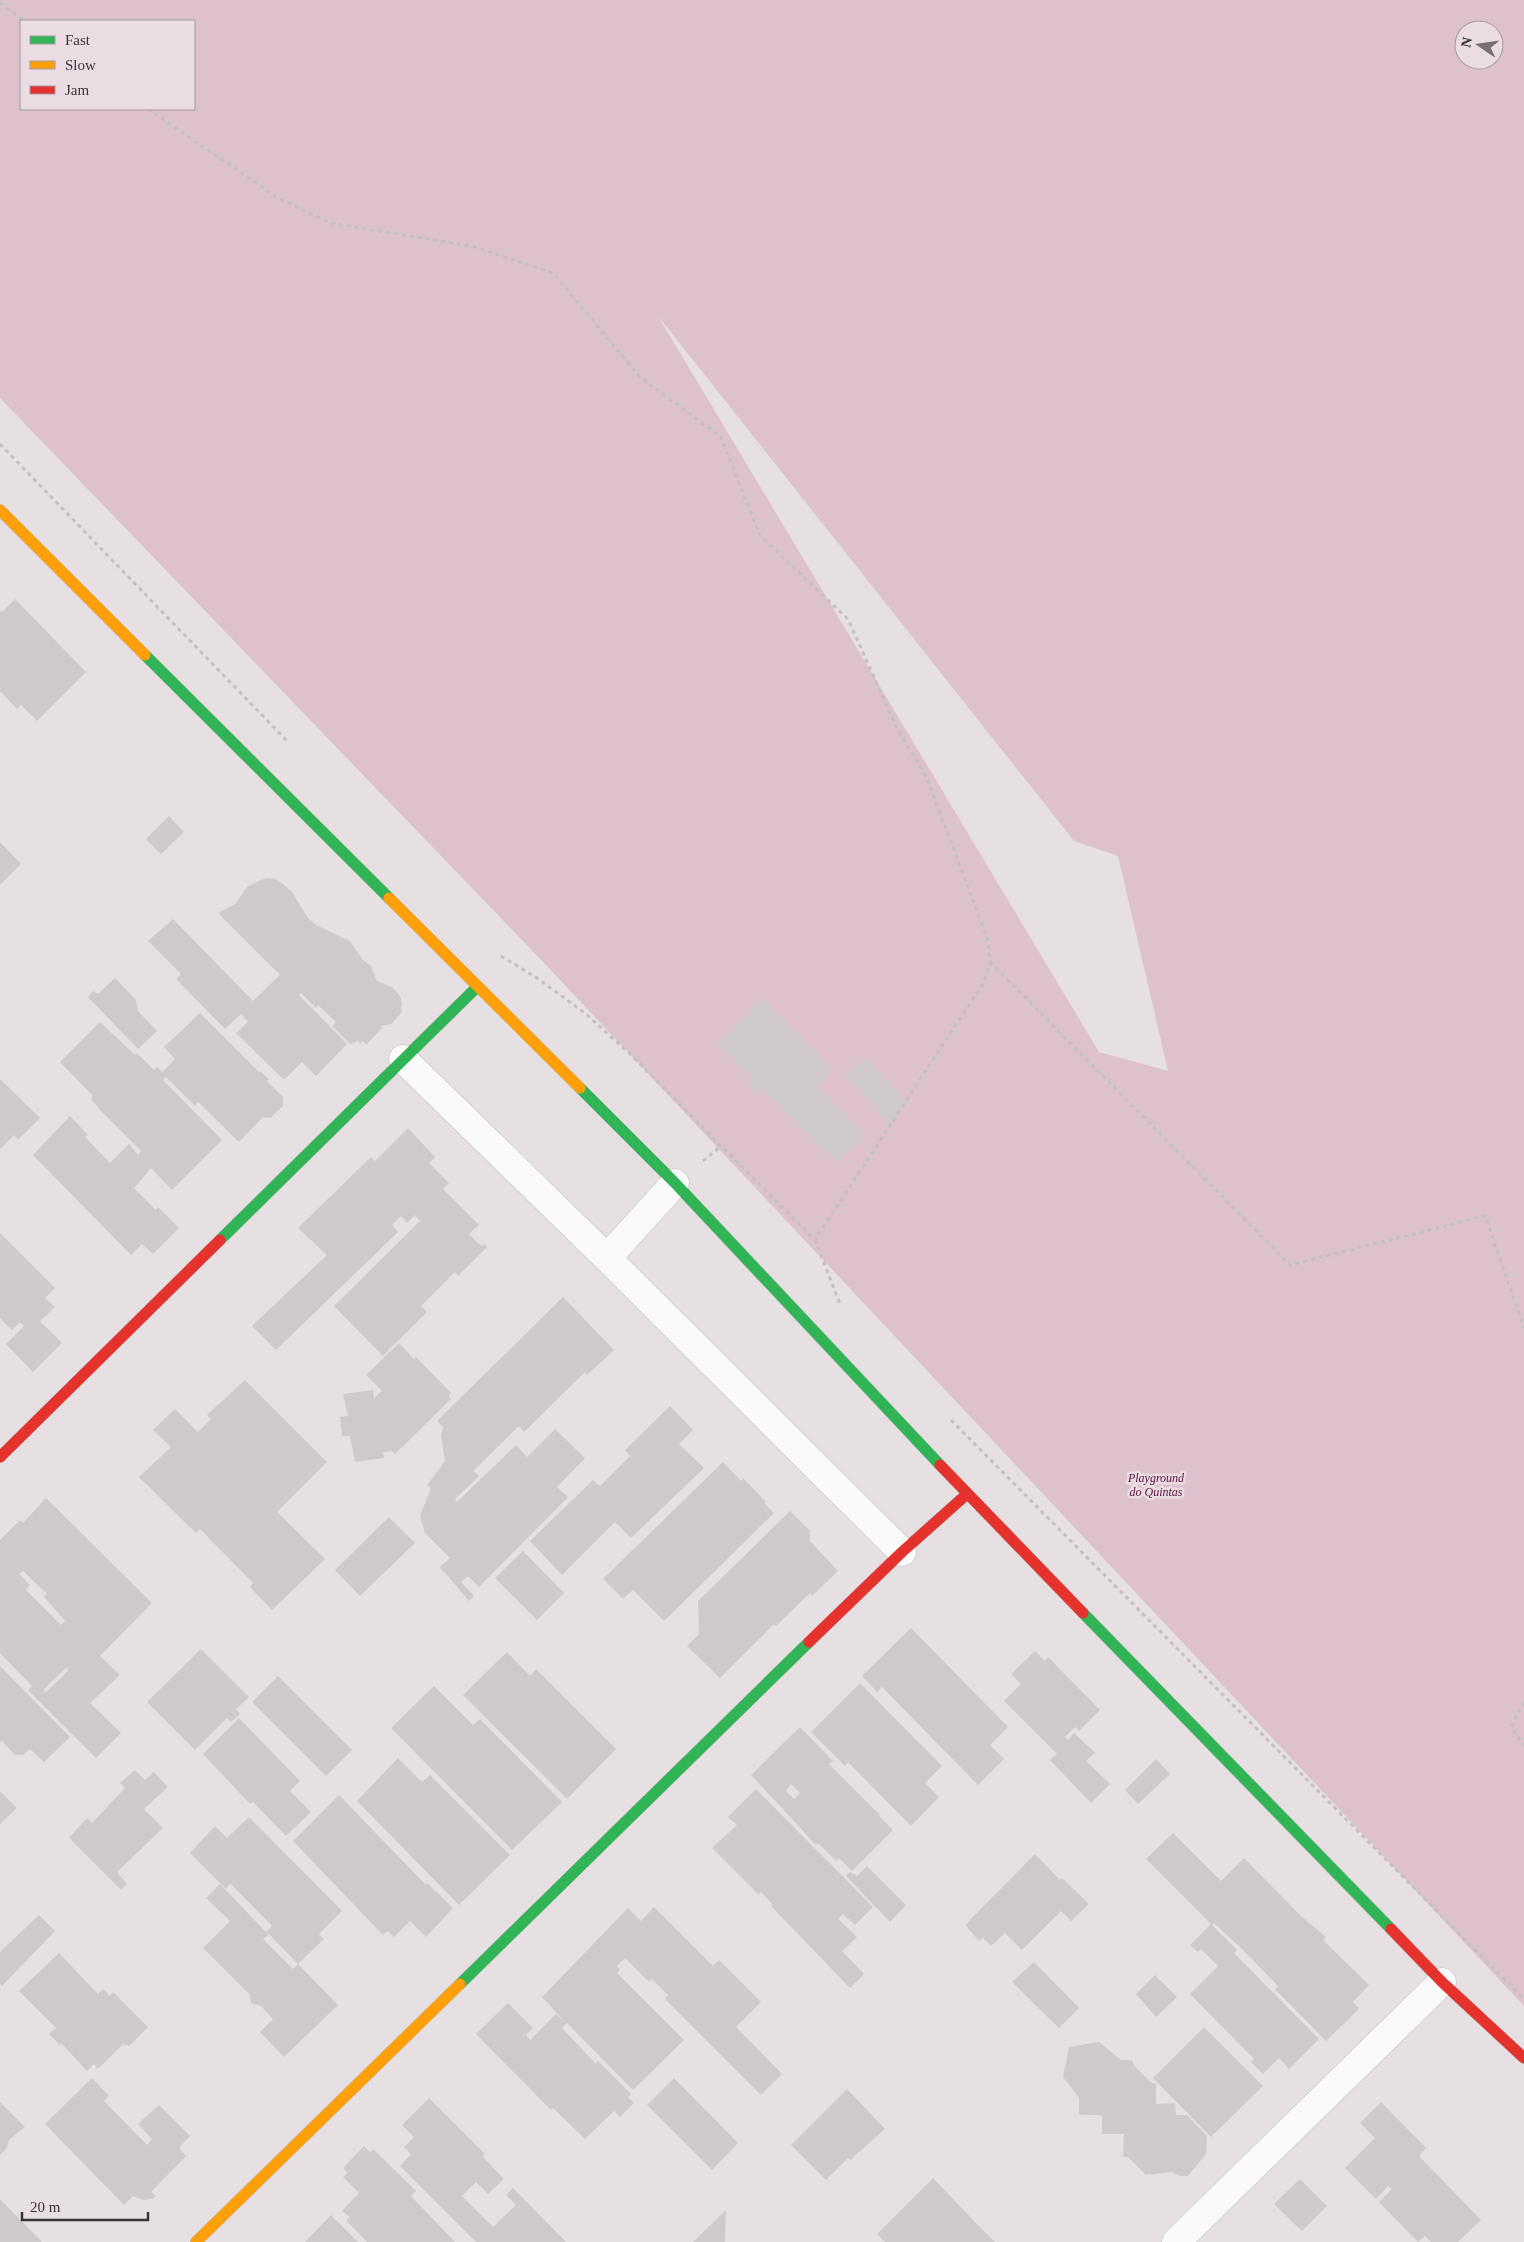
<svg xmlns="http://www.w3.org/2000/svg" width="1524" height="2242" viewBox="0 0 1524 2242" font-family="'Times New Roman',serif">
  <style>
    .green { fill: #ddc2ce; fill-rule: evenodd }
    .building { fill: #cfc9cc; fill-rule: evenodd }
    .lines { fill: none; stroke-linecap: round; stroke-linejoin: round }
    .street-casing { stroke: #c1bcbe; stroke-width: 29 }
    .fast-casing { stroke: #c1bcbe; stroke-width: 12 }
    .slow-casing { stroke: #c1bcbe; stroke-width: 12 }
    .jam-casing { stroke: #c1bcbe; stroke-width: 12 }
    .path { stroke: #c2c0c1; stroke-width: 3; stroke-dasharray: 4 4; stroke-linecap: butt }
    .street { stroke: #fbfafb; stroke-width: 28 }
    .fast { stroke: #30b455; stroke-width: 11 }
    .slow { stroke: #ff9f0a; stroke-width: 11 }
    .jam { stroke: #e5322d; stroke-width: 11 }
    .labels { text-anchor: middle; stroke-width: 5; stroke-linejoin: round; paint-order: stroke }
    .park-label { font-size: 12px; font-style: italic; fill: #5a123b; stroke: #eadce2 }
  </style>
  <rect width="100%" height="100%" fill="#e6e0e3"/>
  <!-- green -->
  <path class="green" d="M 0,0 L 1524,0 L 1524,2006 L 546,965 L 0,398 ZM 21,21 L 194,21 L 194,109 L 21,109 ZM 1464,30 L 1494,30 L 1494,60 L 1464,60 ZM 658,316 L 1074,841 L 1118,856 L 1168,1071 L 1099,1052 Z"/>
  <!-- building -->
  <path class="building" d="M 15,599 L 86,672 L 37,721 L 21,705 L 17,709 L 0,691 L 0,611 L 2,612 Z
    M 169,816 L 184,832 L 161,854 L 146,839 Z
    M 0,842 L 21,864 L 0,885 Z
    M 266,878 L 275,879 L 283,884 L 292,892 L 308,918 L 316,925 L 350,941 L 362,959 L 371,966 L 377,981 L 392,987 L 400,996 L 402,1003 L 401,1013 L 396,1019 L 392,1024 L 380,1026 L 382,1028 L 366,1045 L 363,1041 L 360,1044 L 358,1041 L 350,1044 L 332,1026 L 336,1022 L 318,1005 L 316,1008 L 301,993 L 299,995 L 347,1044 L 316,1076 L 302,1062 L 284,1080 L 236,1033 L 248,1022 L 241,1014 L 225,1029 L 176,979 L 181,974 L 148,941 L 173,919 L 253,1001 L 280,975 L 218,913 L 235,904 L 248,886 Z
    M 115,978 L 136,1000 L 138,1011 L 157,1031 L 138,1049 L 88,997 L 93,991 L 98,994 Z
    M 762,998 L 833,1069 L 817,1086 L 865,1136 L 837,1163 L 761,1088 L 756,1093 L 747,1083 L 752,1078 L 717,1043 Z
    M 200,1013 L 259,1072 L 260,1071 L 269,1079 L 267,1081 L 283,1097 L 283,1106 L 270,1118 L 263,1117 L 239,1142 L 198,1102 L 195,1106 L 166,1077 L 163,1080 L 222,1140 L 172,1190 L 151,1168 L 134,1188 L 156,1210 L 158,1207 L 179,1228 L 153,1254 L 142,1244 L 131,1255 L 33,1155 L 70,1116 L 88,1135 L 85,1137 L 110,1163 L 129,1144 L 138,1155 L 141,1151 L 101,1111 L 91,1099 L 93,1096 L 60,1062 L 100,1022 L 135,1055 L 137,1053 L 154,1070 L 157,1067 L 162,1072 L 175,1059 L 164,1047 Z
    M 865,1057 L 908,1103 L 888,1122 L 845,1076 Z
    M 0,1079 L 40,1118 L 18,1140 L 14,1135 L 0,1149 Z
    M 408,1128 L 435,1157 L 429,1163 L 449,1183 L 443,1189 L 479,1225 L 469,1234 L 481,1246 L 484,1244 L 487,1247 L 458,1276 L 455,1272 L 421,1306 L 427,1312 L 383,1356 L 334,1306 L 420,1221 L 415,1215 L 407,1223 L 401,1216 L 392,1225 L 398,1232 L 276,1350 L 252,1326 L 327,1255 L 298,1228 L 371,1157 L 375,1161 Z
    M 0,1233 L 55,1288 L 45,1298 L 55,1307 L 40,1321 L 62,1343 L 33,1372 L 6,1344 L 24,1326 L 20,1322 L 12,1330 L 0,1318 Z
    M 563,1297 L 614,1350 L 587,1375 L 585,1372 L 524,1432 L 519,1426 L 473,1471 L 479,1476 L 455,1499 L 457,1502 L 516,1445 L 527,1457 L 555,1429 L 585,1458 L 557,1487 L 568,1497 L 479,1587 L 468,1576 L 461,1582 L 474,1596 L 469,1601 L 440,1567 L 450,1558 L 425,1533 L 420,1516 L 431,1488 L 427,1485 L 445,1461 L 441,1436 L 443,1427 L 437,1421 Z
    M 399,1343 L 414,1359 L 416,1357 L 451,1393 L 449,1396 L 451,1399 L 395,1454 L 392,1451 L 383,1452 L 384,1458 L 355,1462 L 350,1436 L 342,1436 L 340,1417 L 348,1416 L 343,1394 L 373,1390 L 374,1398 L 382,1391 L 366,1375 Z
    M 245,1380 L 327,1462 L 277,1512 L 325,1559 L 272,1610 L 250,1587 L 253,1583 L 200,1529 L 196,1533 L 139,1477 L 171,1447 L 153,1430 L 175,1409 L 198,1432 L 211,1419 L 207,1415 Z
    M 670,1406 L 693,1430 L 679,1444 L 704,1468 L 631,1538 L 615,1522 L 562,1575 L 530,1541 L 593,1480 L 600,1486 L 630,1456 L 625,1450 Z
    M 723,1462 L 741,1481 L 743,1478 L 766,1502 L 764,1503 L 774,1513 L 664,1621 L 633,1590 L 623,1599 L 603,1579 Z
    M 46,1498 L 152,1603 L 100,1656 L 120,1675 L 90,1703 L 121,1733 L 96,1758 L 28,1690 L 32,1686 L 0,1653 L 0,1540 L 20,1520 L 23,1523 ZM 23,1571 L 47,1594 L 44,1597 L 67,1623 L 65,1621 L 61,1625 L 26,1590 L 30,1585 L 19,1574 ZM 66,1668 L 69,1670 L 46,1692 L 43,1690 Z
    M 790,1511 L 810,1531 L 810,1541 L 838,1571 L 812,1596 L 810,1593 L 776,1626 L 774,1624 L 720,1678 L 687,1646 L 699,1634 L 698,1601 Z
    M 389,1517 L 415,1543 L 360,1596 L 335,1570 Z
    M 523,1551 L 564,1593 L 537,1620 L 495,1578 Z
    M 911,1628 L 1008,1727 L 990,1745 L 1004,1759 L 978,1785 L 882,1687 L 877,1692 L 862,1676 Z
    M 201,1649 L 249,1697 L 236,1709 L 240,1714 L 231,1722 L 227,1718 L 195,1750 L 147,1702 Z
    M 1035,1651 L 1045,1661 L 1048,1657 L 1100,1710 L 1079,1731 L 1075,1727 L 1065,1737 L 1068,1740 L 1074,1733 L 1091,1749 L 1095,1753 L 1086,1761 L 1110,1784 L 1091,1803 L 1050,1760 L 1057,1754 L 1004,1701 L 1021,1684 L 1011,1674 Z
    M 507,1652 L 530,1676 L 536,1669 L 616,1749 L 567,1799 L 463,1695 Z
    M 0,1666 L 70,1737 L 44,1762 L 30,1749 L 23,1755 L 15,1755 L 2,1741 L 0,1742 Z
    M 278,1676 L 352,1750 L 326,1776 L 252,1702 Z
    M 860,1683 L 942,1766 L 925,1783 L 939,1797 L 911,1826 L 848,1762 L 845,1766 L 811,1732 Z
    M 434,1686 L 473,1725 L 480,1719 L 562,1802 L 512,1850 L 391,1728 Z
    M 239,1718 L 300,1781 L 290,1791 L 311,1812 L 286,1836 L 253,1802 L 250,1804 L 203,1754 Z
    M 800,1727 L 833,1761 L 829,1764 L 880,1815 L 879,1816 L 893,1830 L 852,1871 L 839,1858 L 836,1861 L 818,1843 L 816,1845 L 751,1775 ZM 791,1784 L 800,1793 L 794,1799 L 786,1791 Z
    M 398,1758 L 422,1782 L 430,1775 L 510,1855 L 459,1905 L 357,1801 Z
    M 1156,1759 L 1170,1774 L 1138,1804 L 1125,1790 Z
    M 135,1770 L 145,1780 L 154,1772 L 168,1787 L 144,1809 L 163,1828 L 117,1872 L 127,1884 L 121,1890 L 69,1838 L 87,1818 L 92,1823 L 125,1788 L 120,1783 Z
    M 756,1789 L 873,1907 L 855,1925 L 843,1914 L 838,1919 L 857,1937 L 842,1951 L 864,1974 L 850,1988 L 771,1906 L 773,1905 L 761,1892 L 759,1895 L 712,1848 L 737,1825 L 728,1817 Z
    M 0,1791 L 17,1808 L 0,1824 Z
    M 339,1795 L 426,1885 L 427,1883 L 453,1908 L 426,1937 L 410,1921 L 394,1937 L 388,1931 L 383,1935 L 293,1841 Z
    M 249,1817 L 342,1911 L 319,1934 L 324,1939 L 298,1964 L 269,1934 L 263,1939 L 293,1969 L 298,1964 L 338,2005 L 284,2057 L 260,2032 L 273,2019 L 261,2006 L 251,2003 L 250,1995 L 203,1948 L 230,1921 L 206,1898 L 220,1884 L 266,1932 L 272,1926 L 230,1883 L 226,1889 L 190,1853 L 215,1826 L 227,1838 Z
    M 1173,1833 L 1221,1881 L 1244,1858 L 1302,1917 L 1326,1937 L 1323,1940 L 1369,1985 L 1353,2002 L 1359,2008 L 1356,2012 L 1326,2041 L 1275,1989 L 1278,1986 L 1239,1946 L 1214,1923 L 1212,1925 L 1237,1950 L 1234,1953 L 1319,2039 L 1289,2069 L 1279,2058 L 1263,2074 L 1251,2062 L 1254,2059 L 1190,1994 L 1218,1966 L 1201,1949 L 1198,1952 L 1190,1945 L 1211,1924 L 1146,1859 Z
    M 1035,1854 L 1060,1880 L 1062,1878 L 1089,1904 L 1071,1921 L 1061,1911 L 1022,1950 L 1005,1933 L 991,1946 L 983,1938 L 979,1941 L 966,1926 L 969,1921 Z
    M 867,1866 L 906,1905 L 890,1922 L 846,1876 L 850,1872 L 857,1876 Z
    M 654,1907 L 713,1966 L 719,1960 L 761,2002 L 736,2027 L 782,2074 L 761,2095 L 665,1999 L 668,1995 L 652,1979 L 649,1982 L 625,1958 L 617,1966 L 620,1970 L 617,1973 L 684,2040 L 633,2090 L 567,2023 L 562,2028 L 596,2064 L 598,2061 L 631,2094 L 628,2097 L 634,2103 L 620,2117 L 614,2111 L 585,2139 L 553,2108 L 551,2110 L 476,2034 L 508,2003 L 533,2028 L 526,2035 L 531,2041 L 532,2038 L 556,2014 L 565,2022 L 542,1997 L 628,1908 L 641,1921 Z
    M 39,1915 L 55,1931 L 2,1986 L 0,1984 L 0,1952 Z
    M 59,1953 L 98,1994 L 103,1989 L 110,1996 L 113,1992 L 148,2027 L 129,2046 L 123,2044 L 98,2069 L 94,2064 L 87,2071 L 61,2043 L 60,2045 L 49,2034 L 56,2028 L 19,1991 Z
    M 1034,1962 L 1079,2008 L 1059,2028 L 1012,1982 Z
    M 1155,1975 L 1177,1997 L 1156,2017 L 1136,1994 Z
    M 1204,2027 L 1263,2086 L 1211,2137 L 1153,2078 Z
    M 1099,2042 L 1121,2060 L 1132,2060 L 1135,2067 L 1151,2082 L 1156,2084 L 1156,2104 L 1175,2103 L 1176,2115 L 1187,2115 L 1207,2136 L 1206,2154 L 1188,2176 L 1180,2176 L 1172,2172 L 1146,2175 L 1128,2157 L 1123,2157 L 1124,2134 L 1102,2134 L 1102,2115 L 1081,2115 L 1079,2113 L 1079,2098 L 1063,2077 L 1069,2047 Z
    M 92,2078 L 109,2096 L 104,2101 L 147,2145 L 152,2139 L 138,2124 L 159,2105 L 190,2136 L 179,2148 L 186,2156 L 151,2192 L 156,2196 L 152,2199 L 143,2200 L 133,2196 L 124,2205 L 45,2124 Z
    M 674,2078 L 738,2143 L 712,2170 L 647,2105 Z
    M 847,2089 L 885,2129 L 850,2160 L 848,2158 L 826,2180 L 791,2145 Z
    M 429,2098 L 485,2154 L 483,2157 L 504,2179 L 488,2194 L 476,2182 L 462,2196 L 493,2227 L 516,2205 L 506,2195 L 513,2188 L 566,2242 L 476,2242 L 400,2166 L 411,2154 L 404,2147 L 414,2137 L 402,2125 Z
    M 0,2102 L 25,2127 L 9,2140 L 6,2149 L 0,2155 Z
    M 1381,2102 L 1426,2148 L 1419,2156 L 1481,2220 L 1458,2242 L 1431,2242 L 1425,2236 L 1418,2242 L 1379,2202 L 1392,2189 L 1388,2186 L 1376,2199 L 1345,2168 L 1375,2138 L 1360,2123 Z
    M 364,2146 L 370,2152 L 373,2149 L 416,2191 L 411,2196 L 455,2242 L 367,2242 L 346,2220 L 350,2217 L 342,2211 L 359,2193 L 343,2177 L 348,2173 L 343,2168 Z
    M 933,2178 L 974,2221 L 995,2242 L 885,2242 L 877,2234 Z
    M 1300,2179 L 1327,2206 L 1302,2231 L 1274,2204 Z
    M 0,2199 L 42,2242 L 0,2242 Z
    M 726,2210 L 725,2242 L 693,2242 Z
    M 331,2215 L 358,2242 L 305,2242 Z"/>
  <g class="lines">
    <defs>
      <path id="street" d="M 403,1059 L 607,1258 L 902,1552
        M 607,1258 L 675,1183
        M 1176,2242 L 1442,1982"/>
      <path id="fast" d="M 145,655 L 389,898
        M 580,1088 L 675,1183 L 940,1465
        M 220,1240 L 477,987
        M 1083,1613 L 1391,1929
        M 460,1984 L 809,1642"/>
      <path id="slow" d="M 0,510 L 145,655
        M 389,898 L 580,1088
        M 196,2242 L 460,1984"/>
      <path id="jam" d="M 0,1457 L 220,1240
        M 940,1465 L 1083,1613
        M 809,1642 L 902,1552 L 967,1494
        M 1391,1929 L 1442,1982 L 1524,2058"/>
    </defs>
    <!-- street casing -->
    <use href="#street" class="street-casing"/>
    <!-- fast casing -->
    <use href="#fast" class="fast-casing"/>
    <!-- slow casing -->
    <use href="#slow" class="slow-casing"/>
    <!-- jam casing -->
    <use href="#jam" class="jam-casing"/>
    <!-- path -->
    <path class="path" d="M 0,3 L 25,21
      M 148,109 L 278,198 L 330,223 L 472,246 L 553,273 L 640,377 L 721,437 L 760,536 L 848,619 L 897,729 L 926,776 L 988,940 L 990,962 L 984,982 L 815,1240
      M 0,444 L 287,741
      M 501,956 L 537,978 L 586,1014 L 630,1054 L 815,1240 L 840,1304
      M 990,962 L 1290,1265 L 1485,1216 L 1524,1328
      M 703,1161 L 721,1146
      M 951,1420 L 1524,1999
      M 1524,1702 L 1511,1727 L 1524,1746"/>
    <!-- street -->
    <use href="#street" class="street"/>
    <!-- fast -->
    <use href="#fast" class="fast"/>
    <!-- slow -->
    <use href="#slow" class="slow"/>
    <!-- jam -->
    <use href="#jam" class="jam"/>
  </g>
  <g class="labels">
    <!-- park labels -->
    <g class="park-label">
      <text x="1156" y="1482">Playground<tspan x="1156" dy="14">do Quintas</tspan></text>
    </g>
  </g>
  <!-- legend -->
  <rect x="20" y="20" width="175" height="90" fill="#eadce2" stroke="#a3989d"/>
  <rect x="30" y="36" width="25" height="8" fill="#30b455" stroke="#a3989d"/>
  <text x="65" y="45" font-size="15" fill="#393335">Fast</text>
  <rect x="30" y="61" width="25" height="8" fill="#ff9f0a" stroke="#a3989d"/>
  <text x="65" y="70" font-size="15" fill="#393335">Slow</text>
  <rect x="30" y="86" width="25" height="8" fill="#e5322d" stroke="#a3989d"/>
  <text x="65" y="95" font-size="15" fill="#393335">Jam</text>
  <!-- north arrow -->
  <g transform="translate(1479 45) rotate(283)"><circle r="24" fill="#eadce2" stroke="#a3989d"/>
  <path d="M0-4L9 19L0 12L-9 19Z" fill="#767072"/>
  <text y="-8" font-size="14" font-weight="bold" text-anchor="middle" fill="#393335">N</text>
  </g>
  <!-- scale -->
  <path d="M22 2212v8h126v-8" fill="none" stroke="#393335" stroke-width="2.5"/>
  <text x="30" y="2212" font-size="15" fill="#393335" stroke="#eadce2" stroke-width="4" paint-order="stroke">20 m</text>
</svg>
